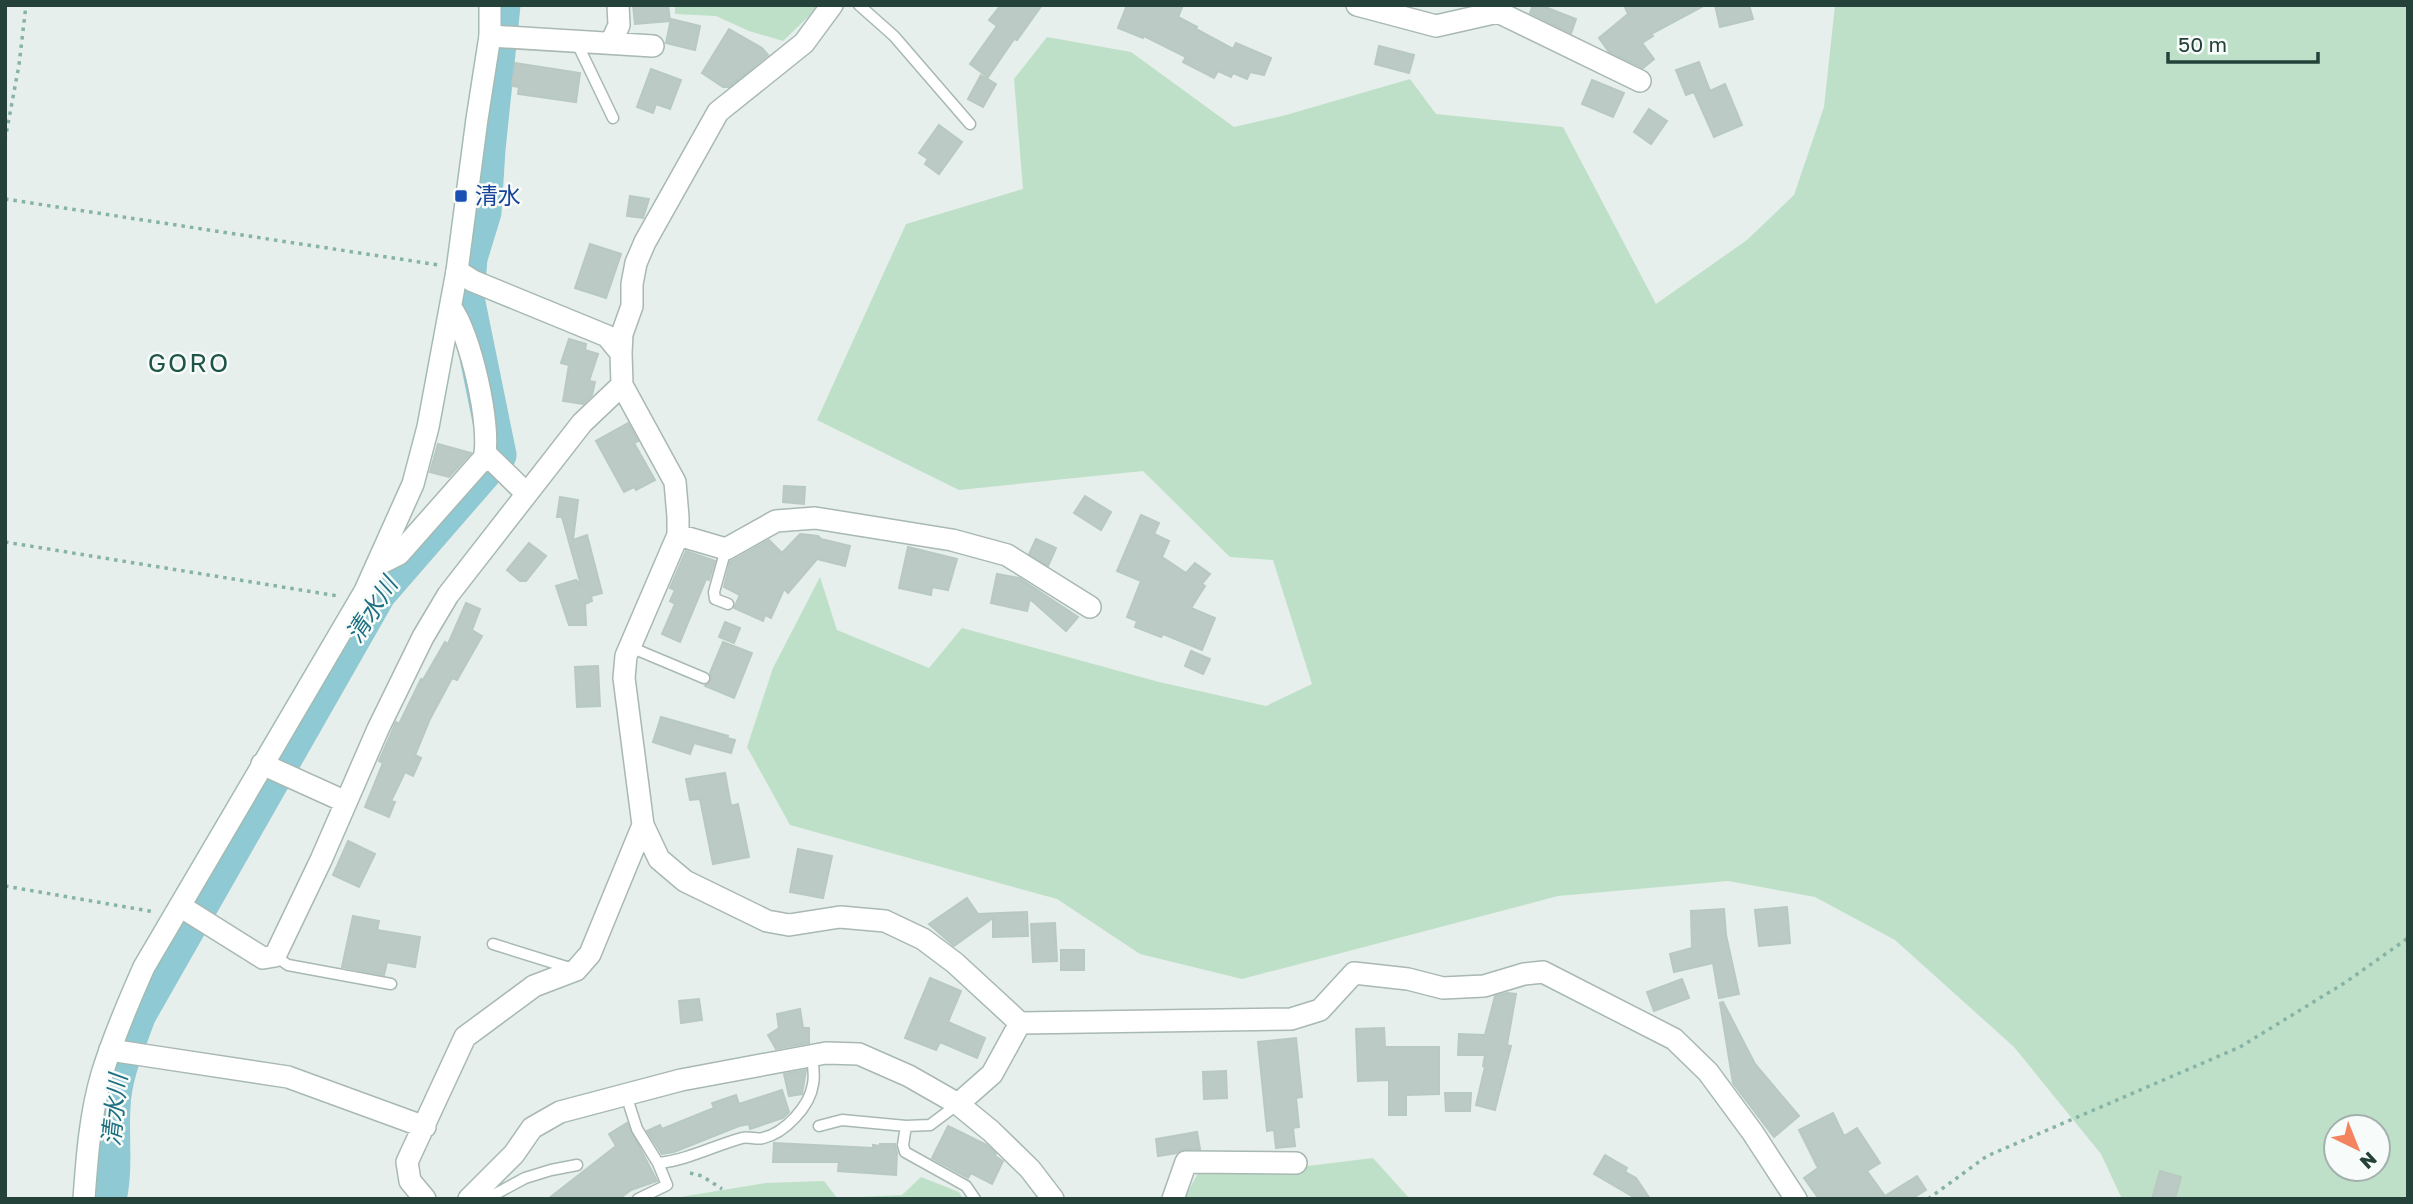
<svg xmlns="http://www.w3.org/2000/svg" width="2413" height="1204" viewBox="0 0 2413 1204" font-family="'Golos Text','Noto Sans JP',sans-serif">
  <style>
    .green { fill: #bfe0c8; fill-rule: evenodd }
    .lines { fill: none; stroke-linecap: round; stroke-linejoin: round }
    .river { stroke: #8ec9d4; stroke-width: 37 }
    .building { fill: #bbcac4; stroke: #b8c9c2; stroke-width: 2 }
    .lane-casing { stroke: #a8b8b2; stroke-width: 13 }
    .street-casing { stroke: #a8b8b2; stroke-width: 24 }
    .secondary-casing { stroke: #a4bbb3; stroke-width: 24 }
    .path { stroke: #86b3a5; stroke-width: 3.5; stroke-dasharray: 3.5 5; stroke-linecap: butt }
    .lane { stroke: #fff; stroke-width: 10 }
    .street { stroke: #fff; stroke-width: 21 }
    .secondary { stroke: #fff; stroke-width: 21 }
    .transit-dot { fill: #1a4fb4; stroke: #f7fbf9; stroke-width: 2.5 }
    .labels { text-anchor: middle; stroke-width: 5; stroke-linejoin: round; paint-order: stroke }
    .transit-label { font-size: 23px; fill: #164399; stroke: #f7fbf9; text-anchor: start }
    .water-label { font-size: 24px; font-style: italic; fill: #1c6f80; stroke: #f7fbf9 }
    .quarter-label { font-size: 26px; letter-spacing: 2px; fill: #1f5548; stroke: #f7fbf9 }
  </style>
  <rect width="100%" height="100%" fill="#e6efeb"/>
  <!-- green -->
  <path class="green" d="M 675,5 L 817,5 L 810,15 L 783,41 L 749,31 L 716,16 L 675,14 Z
    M 1835,5 L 2408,5 L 2408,1199 L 2122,1199 L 2101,1154 L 2014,1047 L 1895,940 L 1815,897 L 1728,881 L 1558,896 L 1242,979 L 1140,954 L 1057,899 L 790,825 L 747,747 L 773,668 L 820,577 L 837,630 L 929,668 L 962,628 L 1159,682 L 1266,706 L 1312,684 L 1273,560 L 1230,557 L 1143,471 L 959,490 L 817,420 L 906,224 L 1023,189 L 1014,79 L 1047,37 L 1131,52 L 1234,127 L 1286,115 L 1410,79 L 1436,114 L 1563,127 L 1656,304 L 1747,240 L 1794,195 L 1824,107 ZM 2336,1127 L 2378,1127 L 2378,1169 L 2336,1169 Z
    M 1373,1158 L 1410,1199 L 1184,1199 L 1198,1173 L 1283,1169 Z
    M 921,1177 L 959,1192 L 963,1199 L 668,1199 L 766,1183 L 824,1181 L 837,1198 L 902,1195 Z"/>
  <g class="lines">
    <!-- river -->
    <path class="river" d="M 108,1199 C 115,1168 110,1138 112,1107 C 113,1075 127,1044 138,1014 L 378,593 L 498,455 L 466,298 L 469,258 L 483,212 L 487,149 L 502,5"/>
  </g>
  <!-- building -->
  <path class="building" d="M 633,5 L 668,5 L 670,21 L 635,24 Z
    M 1001,5 L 1042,5 L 1017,40 L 1014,39 L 988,77 L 970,64 L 997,26 L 989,20 Z
    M 1127,5 L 1183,5 L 1178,17 L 1197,27 L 1196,29 L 1233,49 L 1236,43 L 1271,58 L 1264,75 L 1250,72 L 1247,79 L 1233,73 L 1231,77 L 1218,71 L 1214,78 L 1183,62 L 1186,57 L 1144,36 L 1143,38 L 1118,28 Z
    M 1533,5 L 1540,5 L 1576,19 L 1571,33 L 1530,13 Z
    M 1624,5 L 1705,5 L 1651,34 L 1653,36 L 1642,43 L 1654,59 L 1643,68 L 1609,52 L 1599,38 L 1628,14 Z
    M 1715,5 L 1749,5 L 1753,19 L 1720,27 Z
    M 671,19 L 700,26 L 695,50 L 666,43 Z
    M 729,29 L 762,48 L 768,55 L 729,87 L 723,87 L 702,73 Z
    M 1379,46 L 1414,55 L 1409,73 L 1375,64 Z
    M 1699,62 L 1710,91 L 1725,84 L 1742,125 L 1714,137 L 1694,92 L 1686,95 L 1676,70 Z
    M 515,63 L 580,73 L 576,102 L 518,94 L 519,87 L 512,86 Z
    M 651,69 L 681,80 L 670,109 L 656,104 L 653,113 L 637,107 Z
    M 981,75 L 996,84 L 983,107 L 968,99 Z
    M 1592,80 L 1624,93 L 1613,117 L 1582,104 Z
    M 1649,109 L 1667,121 L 1651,144 L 1634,132 Z
    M 939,125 L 962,142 L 939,174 L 925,164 L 928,159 L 919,153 Z
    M 630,196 L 649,199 L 643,218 L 627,216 Z
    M 590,244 L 621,254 L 606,298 L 575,288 Z
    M 569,339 L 586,344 L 585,350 L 598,354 L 589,381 L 595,382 L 592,395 L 583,404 L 563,401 L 569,365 L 561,363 Z
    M 628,423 L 638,441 L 634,443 L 655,480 L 636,490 L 634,487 L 624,492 L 596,441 Z
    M 438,444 L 471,453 L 449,477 L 430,472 Z
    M 784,486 L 805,487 L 804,504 L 783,502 Z
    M 1085,496 L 1111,512 L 1101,530 L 1074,513 Z
    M 560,497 L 578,500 L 573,540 L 587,535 L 602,593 L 591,596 L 592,601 L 585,604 L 586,625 L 569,625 L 556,586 L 576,580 L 581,585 L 562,517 L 557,517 Z
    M 1141,515 L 1159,523 L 1154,534 L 1169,541 L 1162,557 L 1186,573 L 1195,563 L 1210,574 L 1202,584 L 1205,586 L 1191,608 L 1215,618 L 1202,650 L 1163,634 L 1161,637 L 1135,627 L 1137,621 L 1127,617 L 1141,581 L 1117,571 Z
    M 800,534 L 818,536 L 821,539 L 850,546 L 845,566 L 817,559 L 788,593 L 784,589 L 771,618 L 765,615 L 763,621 L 734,608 L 740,595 L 724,587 L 730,562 L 769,540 L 782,553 Z
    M 1036,539 L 1056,548 L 1048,566 L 1029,554 Z
    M 529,543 L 546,556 L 526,581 L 520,581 L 507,570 Z
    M 908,547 L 957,559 L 948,590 L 932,587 L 931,595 L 899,588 Z
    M 686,551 L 715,561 L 709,580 L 706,579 L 680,642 L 662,634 L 675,604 L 670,601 L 675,590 L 670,588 Z
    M 997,574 L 1019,578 L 1078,617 L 1066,631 L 1030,599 L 1027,611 L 991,603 Z
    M 466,603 L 480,609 L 472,630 L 482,636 L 457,680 L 452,678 L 430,719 L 415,755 L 421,758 L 413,776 L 405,772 L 391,801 L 395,802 L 389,817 L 365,807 L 383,763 L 379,761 L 396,722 L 399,724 L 421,679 L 423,680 L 445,642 L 448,644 Z
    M 725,622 L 740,628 L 734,643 L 719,637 Z
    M 723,642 L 752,653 L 734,698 L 705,686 L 711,680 L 710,673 Z
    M 1191,651 L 1210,659 L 1203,674 L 1185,666 Z
    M 598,666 L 600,706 L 577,707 L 575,667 Z
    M 661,717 L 728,736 L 727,738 L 735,740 L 731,753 L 694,743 L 690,754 L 653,742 Z
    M 725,773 L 731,806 L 738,804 L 749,857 L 713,864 L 700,799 L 690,800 L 686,779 Z
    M 348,841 L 375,854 L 359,887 L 333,875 Z
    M 798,849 L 832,856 L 823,898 L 790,892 Z
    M 967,898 L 978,914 L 1027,912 L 1028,936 L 993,937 L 993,918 L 954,946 L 929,924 Z
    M 1787,907 L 1790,943 L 1759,946 L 1755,910 Z
    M 1724,909 L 1726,935 L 1739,994 L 1719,998 L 1713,963 L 1674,972 L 1670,954 L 1692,948 L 1691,911 Z
    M 353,916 L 379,921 L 377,930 L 420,937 L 415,967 L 387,962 L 384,975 L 342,967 Z
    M 1055,923 L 1057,961 L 1033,962 L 1031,924 Z
    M 1061,950 L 1084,950 L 1084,970 L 1061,970 Z
    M 930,978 L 961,991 L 948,1022 L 985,1038 L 977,1058 L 940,1042 L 936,1050 L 905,1038 Z
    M 1682,979 L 1689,998 L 1654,1011 L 1647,992 Z
    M 1507,993 L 1516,994 L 1507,1045 L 1511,1046 L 1495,1110 L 1476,1105 L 1485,1067 L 1483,1066 L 1485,1055 L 1458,1055 L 1459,1034 L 1485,1035 L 1495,996 Z
    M 699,999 L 702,1020 L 681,1023 L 679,1001 Z
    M 1723,1002 L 1755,1064 L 1799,1116 L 1774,1137 L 1733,1083 L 1720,1003 Z
    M 800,1009 L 803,1028 L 809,1028 L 809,1043 L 776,1049 L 768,1035 L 779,1028 L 777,1014 Z
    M 1384,1028 L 1385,1047 L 1439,1047 L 1439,1094 L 1406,1095 L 1406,1115 L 1389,1115 L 1389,1080 L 1358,1081 L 1356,1029 Z
    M 1296,1038 L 1302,1097 L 1296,1098 L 1299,1127 L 1293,1128 L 1295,1146 L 1276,1148 L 1274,1130 L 1267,1131 L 1258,1042 Z
    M 806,1070 L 802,1094 L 789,1096 L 784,1074 Z
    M 1226,1071 L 1227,1098 L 1204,1099 L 1203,1072 Z
    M 782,1090 L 789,1112 L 783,1118 L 750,1129 L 749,1124 L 739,1126 L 674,1152 L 662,1154 L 647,1131 L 660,1125 L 662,1129 L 714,1108 L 712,1103 L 736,1095 L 739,1104 Z
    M 1445,1093 L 1471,1093 L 1470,1111 L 1446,1111 Z
    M 1833,1113 L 1844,1136 L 1857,1128 L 1880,1163 L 1867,1171 L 1885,1196 L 1917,1176 L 1926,1190 L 1911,1199 L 1819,1199 L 1804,1178 L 1818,1168 L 1799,1130 Z
    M 627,1123 L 657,1181 L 631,1190 L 619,1199 L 548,1199 L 616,1146 L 609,1134 Z
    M 948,1126 L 987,1145 L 996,1154 L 995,1156 L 1003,1161 L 992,1184 L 971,1173 L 968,1178 L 932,1158 Z
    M 1197,1132 L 1200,1149 L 1185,1149 L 1177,1153 L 1158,1156 L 1156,1139 Z
    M 774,1143 L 873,1148 L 873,1145 L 880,1146 L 880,1144 L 895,1144 L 897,1153 L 896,1175 L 838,1171 L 839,1162 L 773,1162 Z
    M 1605,1155 L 1627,1168 L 1625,1172 L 1636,1178 L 1650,1199 L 1637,1199 L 1594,1174 Z
    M 2160,1171 L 2181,1177 L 2175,1199 L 2152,1199 Z"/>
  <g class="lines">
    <defs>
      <path id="lane" d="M 859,5 L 894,36 L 970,124
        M 576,41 L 613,118
        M 726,549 L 714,592 L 715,599 L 728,604
        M 630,647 L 704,678
        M 493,944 L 573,969
        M 275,956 L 288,965 L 391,984
        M 626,1095 L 637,1129 L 658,1163 L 667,1185 L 638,1199
        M 819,1126 L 842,1120 L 906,1126 L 930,1125 L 958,1104
        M 906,1126 L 903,1145 L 905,1152 L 966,1186 L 975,1199
        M 658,1163 C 688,1160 713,1146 742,1138 C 749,1136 756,1140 763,1138 C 785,1133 810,1106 813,1084 C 815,1075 813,1065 812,1056
        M 474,1194 L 490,1197 L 525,1178 L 551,1170 L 577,1165"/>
      <path id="street" d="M 1357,5 L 1436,26 L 1498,12 L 1640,81
        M 490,36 L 653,46
        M 611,43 L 619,25 L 618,5
        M 457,271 L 473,281 L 607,336 L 621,353 L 622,385 L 675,482 L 678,517 L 678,535 L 626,656 L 624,678 L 643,825 L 659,859 L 685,881 L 767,921 L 789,925 L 840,917 L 885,921 L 923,939 L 955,963 L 1020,1023 L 1291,1019 L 1320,1010 L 1354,973 L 1408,979 L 1443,988 L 1484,986 L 1524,974 L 1543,972 L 1674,1039 L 1708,1072 L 1753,1133 L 1796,1199
        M 621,353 L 622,334 L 632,306 L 632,284 L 636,263 L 645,242 L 718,112 L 804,43 L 832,5
        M 485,453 L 526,493
        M 678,535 L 726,549 L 776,521 L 815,518 L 952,540 L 1007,555 L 1090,607
        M 377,565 L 399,554 L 484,458 C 492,428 470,332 451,308
        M 262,764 L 346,802
        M 180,906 L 263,958 L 275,956 L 321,860 L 378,729 L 423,637 L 448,595 L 582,423 L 622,385
        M 110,1050 L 288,1077 L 425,1127
        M 958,1104 L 992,1074 L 1020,1023
        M 425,1199 L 410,1181 L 407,1162 L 465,1037 L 534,986 L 576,970 L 590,954 L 643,825
        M 469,1199 L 514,1154 L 532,1128 L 560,1112 L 681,1080 L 826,1053 L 859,1054 L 909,1076 L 958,1104 L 991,1131 L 1030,1169 L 1053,1199
        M 1173,1199 L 1186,1162 L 1296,1163"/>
      <path id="secondary" d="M 84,1199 C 87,1157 90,1115 102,1074 C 113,1038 128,1003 144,967 L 365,591 L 413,484 L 428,427 L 457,271 L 477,119 L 490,36 L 490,5"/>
    </defs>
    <!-- lane casing -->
    <use href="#lane" class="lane-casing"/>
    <!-- street casing -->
    <use href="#street" class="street-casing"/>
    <!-- secondary casing -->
    <use href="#secondary" class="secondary-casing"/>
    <!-- path -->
    <path class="path" d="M 5,140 L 19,65 L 26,5
      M 5,199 L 439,265
      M 5,542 L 338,596
      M 5,886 L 155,912
      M 690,1173 L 702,1176 L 722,1189
      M 1928,1199 L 1987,1156 L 2240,1047 L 2346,982 L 2408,938"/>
    <!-- lane -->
    <use href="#lane" class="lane"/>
    <!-- street -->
    <use href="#street" class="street"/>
    <!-- secondary -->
    <use href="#secondary" class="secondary"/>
  </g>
  <!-- markers -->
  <rect class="transit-dot" x="454" y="189" width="14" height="14" rx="3.5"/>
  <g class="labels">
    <!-- transit labels -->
    <g class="transit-label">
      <text x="475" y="204">清水</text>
    </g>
    <!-- water labels -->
    <g class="water-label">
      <text transform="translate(372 610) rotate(-57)" y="8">清水川</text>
      <text transform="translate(115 1110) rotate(-84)" y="8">清水川</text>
    </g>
    <!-- quarter labels -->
    <g class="quarter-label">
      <text x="189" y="372">GORO</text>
    </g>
  </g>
  <!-- border -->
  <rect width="2413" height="1204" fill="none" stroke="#24423a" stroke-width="14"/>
  <!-- north arrow -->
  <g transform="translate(2357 1148) rotate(137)"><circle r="33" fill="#f7fbf9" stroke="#a3b1ad" stroke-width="2"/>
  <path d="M0-5L12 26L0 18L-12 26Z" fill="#f4845f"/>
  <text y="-10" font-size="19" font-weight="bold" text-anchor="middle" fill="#24423a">N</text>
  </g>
  <!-- scale -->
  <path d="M2168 52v10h150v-10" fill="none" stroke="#24423a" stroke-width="3.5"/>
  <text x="2178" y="52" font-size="21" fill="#24423a" stroke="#f7fbf9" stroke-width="5" paint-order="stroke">50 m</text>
</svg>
